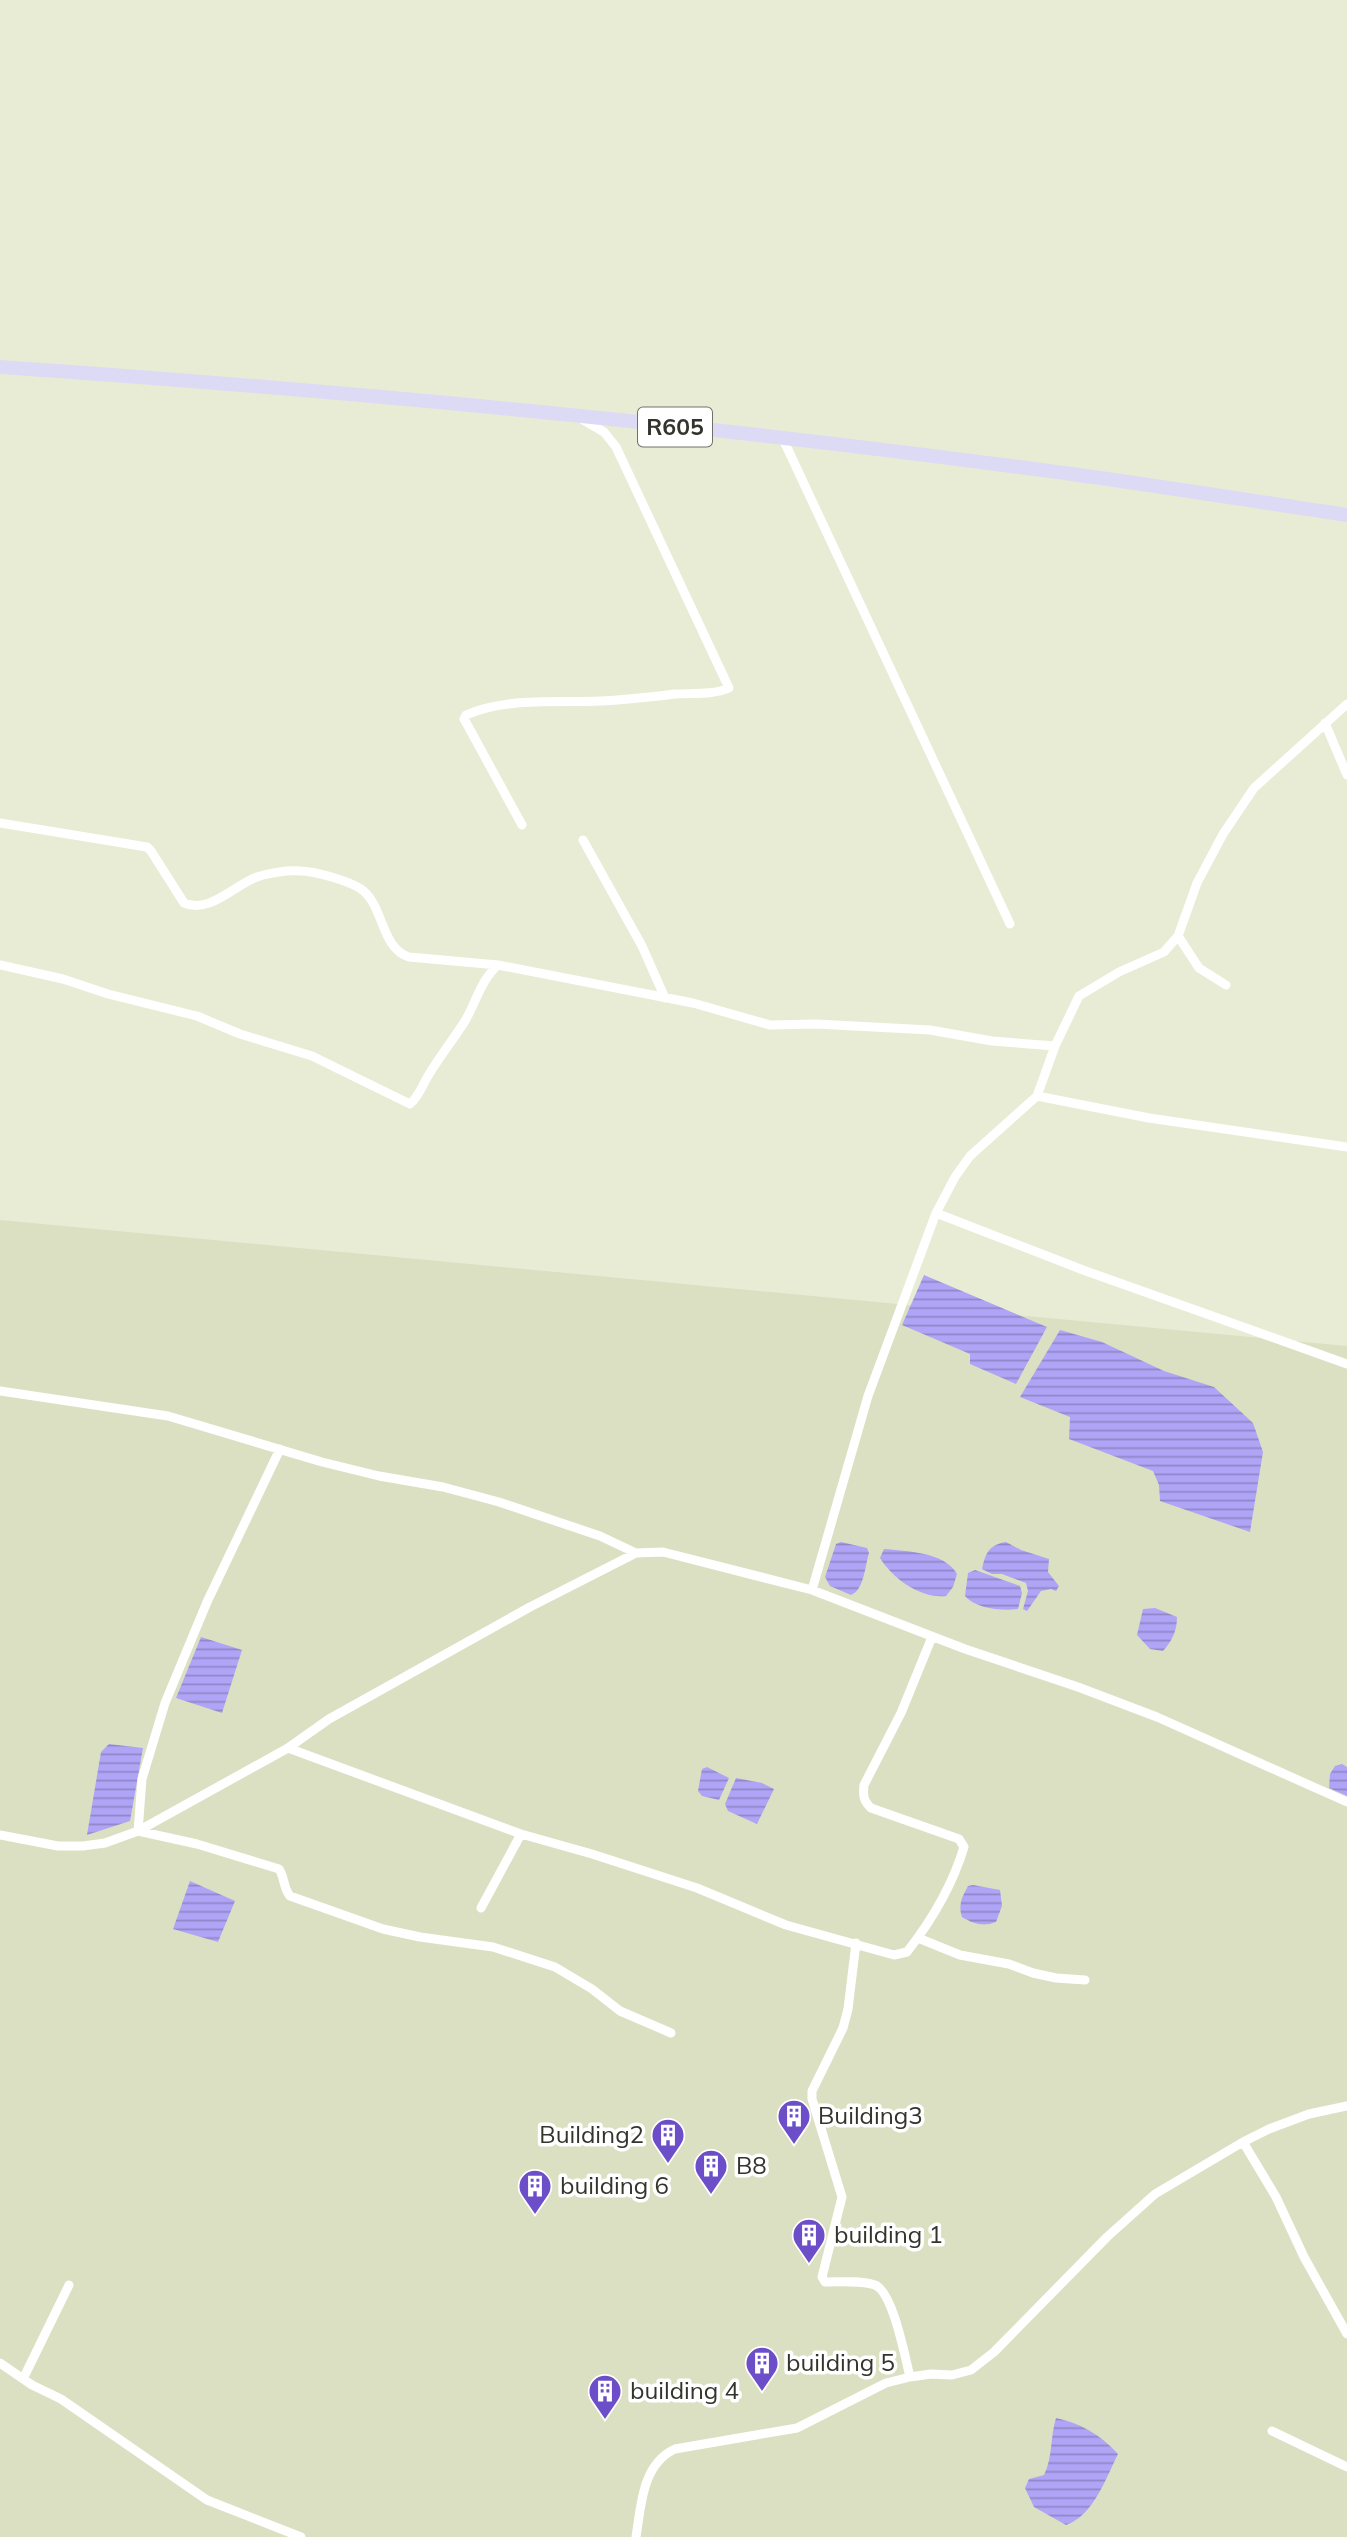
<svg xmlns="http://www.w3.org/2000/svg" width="1347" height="2537" viewBox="0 0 1347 2537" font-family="Mulish,sans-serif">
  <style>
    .built { fill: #dbe0c2 }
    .water { fill: url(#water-rules) }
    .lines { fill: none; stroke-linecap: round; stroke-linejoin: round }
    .street { stroke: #fff; stroke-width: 9 }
    .primary { stroke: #dddaf6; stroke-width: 14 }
    .labels { text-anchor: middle; stroke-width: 7; stroke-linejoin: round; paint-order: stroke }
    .shield { fill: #fff; stroke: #70716b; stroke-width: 2 }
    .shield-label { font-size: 23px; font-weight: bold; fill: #33342c }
    .poi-label { font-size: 24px; fill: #33342c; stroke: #fff; text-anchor: start }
  </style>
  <defs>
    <pattern id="water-rules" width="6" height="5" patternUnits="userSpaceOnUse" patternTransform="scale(1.75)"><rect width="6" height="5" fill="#b0a4f6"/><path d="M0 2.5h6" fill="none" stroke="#9086c7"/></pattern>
  </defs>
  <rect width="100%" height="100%" fill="#e8ecd5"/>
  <!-- built -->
  <path class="built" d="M 0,1220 L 1347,1346 L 1347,2537 L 0,2537 Z"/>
  <!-- water -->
  <path class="water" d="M 924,1275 L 1047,1327 L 1016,1384 L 970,1364 L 970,1354 L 902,1325 Z
    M 1060,1330 L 1102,1342 L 1164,1371 L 1214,1387 L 1253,1423 L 1263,1452 L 1250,1532 L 1160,1501 L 1159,1485 L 1153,1471 L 1069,1439 L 1070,1417 L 1020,1397 Z
    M 841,1542 L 867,1548 L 869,1553 C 865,1566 864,1590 851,1595 L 830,1586 L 825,1577 L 836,1544 Z
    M 1006,1542 L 1021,1550 L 1049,1559 L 1048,1572 L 1059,1586 L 1056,1591 L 1051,1589 L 1041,1591 L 1027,1611 L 1023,1609 L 1028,1591 L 1026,1583 L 1002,1574 L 992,1574 L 982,1569 C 986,1552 989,1545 1006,1542 Z
    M 884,1549 C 906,1551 945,1552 957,1574 L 953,1587 L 946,1596 C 921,1599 893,1579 880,1558 Z
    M 975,1570 L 1020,1586 L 1022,1593 L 1018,1609 C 1002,1611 976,1609 965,1596 L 968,1573 Z
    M 1155,1608 L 1177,1617 C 1177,1631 1172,1641 1163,1651 L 1150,1649 L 1137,1635 L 1143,1609 Z
    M 201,1637 L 242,1650 L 222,1713 L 176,1698 Z
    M 109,1744 L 143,1748 L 130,1821 L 87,1835 L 101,1752 Z
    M 1342,1764 L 1347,1767 L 1347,1796 L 1329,1788 L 1330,1774 L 1335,1766 Z
    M 707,1767 L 729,1778 L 719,1800 L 702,1796 L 698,1791 L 702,1769 Z
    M 736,1778 L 762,1783 L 774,1789 L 757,1824 L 728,1811 L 725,1804 Z
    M 190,1881 L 235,1901 L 218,1942 L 173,1929 Z
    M 973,1885 L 1000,1890 L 1002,1906 L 996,1922 C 983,1927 974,1924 962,1917 C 958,1905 962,1897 968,1886 Z
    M 1056,2418 C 1080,2423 1101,2435 1118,2454 C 1106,2478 1093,2516 1066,2525 L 1034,2507 L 1025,2488 L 1029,2479 L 1044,2475 C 1053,2457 1050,2437 1056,2418 Z"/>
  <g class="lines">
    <!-- street -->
    <path class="street" d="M 783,439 L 1010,924
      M 1325,723 L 1347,775
      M 0,823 L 147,847 L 151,851 L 184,903 C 210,914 234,885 257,877 C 269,873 287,870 300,871 C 315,871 349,881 361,889 C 384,905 381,949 409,957 L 498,965 L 693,1003 L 770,1025 L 816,1024 L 930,1030 L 992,1041 L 1055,1046
      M 522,825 L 468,726 L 464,719 L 466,715 C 507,697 556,703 600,701 C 625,700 650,697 675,694 C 693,693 713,695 729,688 L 616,447 L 604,432 L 580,418
      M 583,840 L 642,946 L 665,998
      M 1178,936 L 1199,968 L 1226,985
      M 0,965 L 63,979 L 108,994 L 197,1016 L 240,1034 L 312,1056 L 410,1104 C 419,1096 422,1086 428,1076 C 439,1057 453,1040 465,1021 C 476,1002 481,980 498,965
      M 1037,1096 L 1149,1118 L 1347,1147
      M 936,1213 L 1083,1270 L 1347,1364
      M 0,1391 L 168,1416 L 322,1462 L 379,1476 L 443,1487 L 499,1502 L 600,1536 L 636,1553
      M 280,1449 L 207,1602 L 165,1703 L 142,1779 L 138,1831 L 197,1844 L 279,1869 C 285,1878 283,1888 290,1896 L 383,1929 L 420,1937 L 493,1947 L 555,1967 L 592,1989 L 620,2011 L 671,2033
      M 812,1590 L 965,1649 L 1078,1687 L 1157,1717 L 1347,1802
      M 288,1748 L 521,1834 L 592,1854 L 697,1888 L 786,1925 L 894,1955 L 907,1952 C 932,1920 952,1887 964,1847 L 959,1839 L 871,1808 C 863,1800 863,1796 864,1785 L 901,1713 L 932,1637
      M 0,1835 L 58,1846 L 83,1846 L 105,1843 L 138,1831 L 288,1748 L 329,1719 L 530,1607 L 636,1553 L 663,1552 L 812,1590 L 868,1396 L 936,1213 L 955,1177 L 970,1156 L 1037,1096 L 1055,1046 L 1079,996 L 1119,972 L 1164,952 L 1178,936 L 1197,883 L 1223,834 L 1254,788 L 1347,704
      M 481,1908 L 521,1834
      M 918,1938 L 960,1955 L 1009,1964 L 1033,1973 L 1056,1978 L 1085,1980
      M 856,1943 L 848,2009 L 843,2028 L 812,2091 L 812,2099 L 842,2197 L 822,2277 L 825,2282 C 840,2282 861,2280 875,2285 C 893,2292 905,2357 910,2377
      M 1243,2142 L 1276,2197 L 1304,2257 L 1347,2334
      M 0,2363 L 32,2385 L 61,2399 L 207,2500 L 301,2537
      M 23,2379 L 69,2285
      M 1272,2431 L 1347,2467
      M 636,2537 C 641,2506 642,2464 675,2449 L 797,2428 L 886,2383 L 910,2377 L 931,2374 L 952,2375 L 971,2370 L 994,2352 L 1107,2237 L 1155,2194 L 1243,2142 L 1269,2129 L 1309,2114 L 1347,2106"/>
    <!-- primary -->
    <path class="primary" d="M 0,367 C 335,390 670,421 1003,465 C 1118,479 1232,498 1347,515"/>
  </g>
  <!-- icons -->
  <defs>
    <symbol id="building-pin" viewBox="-11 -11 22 30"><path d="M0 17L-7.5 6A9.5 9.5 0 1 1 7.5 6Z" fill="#6c4fc8" stroke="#fff"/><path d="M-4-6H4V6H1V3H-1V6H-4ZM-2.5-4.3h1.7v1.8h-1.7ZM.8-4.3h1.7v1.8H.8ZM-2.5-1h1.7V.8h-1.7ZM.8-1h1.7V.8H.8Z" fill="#fff"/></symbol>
  </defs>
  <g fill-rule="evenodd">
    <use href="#building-pin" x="775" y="2097" width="38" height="52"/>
    <use href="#building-pin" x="649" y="2116" width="38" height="52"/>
    <use href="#building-pin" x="692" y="2147" width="38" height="52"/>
    <use href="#building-pin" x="516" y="2167" width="38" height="52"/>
    <use href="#building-pin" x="790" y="2216" width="38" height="52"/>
    <use href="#building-pin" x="743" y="2344" width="38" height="52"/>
    <use href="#building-pin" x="586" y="2372" width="38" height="52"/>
  </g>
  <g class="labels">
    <!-- shield labels -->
    <rect class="shield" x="638" y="407.5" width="74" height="39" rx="5"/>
    <g class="shield-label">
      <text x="675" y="435">R605</text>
    </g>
    <!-- poi labels -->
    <g class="poi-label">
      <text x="818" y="2124">Building3</text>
      <text x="644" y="2143" text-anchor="end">Building2</text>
      <text x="736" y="2174">B8</text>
      <text x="560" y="2194">building 6</text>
      <text x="834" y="2243">building 1</text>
      <text x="786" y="2371">building 5</text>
      <text x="630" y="2399">building 4</text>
    </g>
  </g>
</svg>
